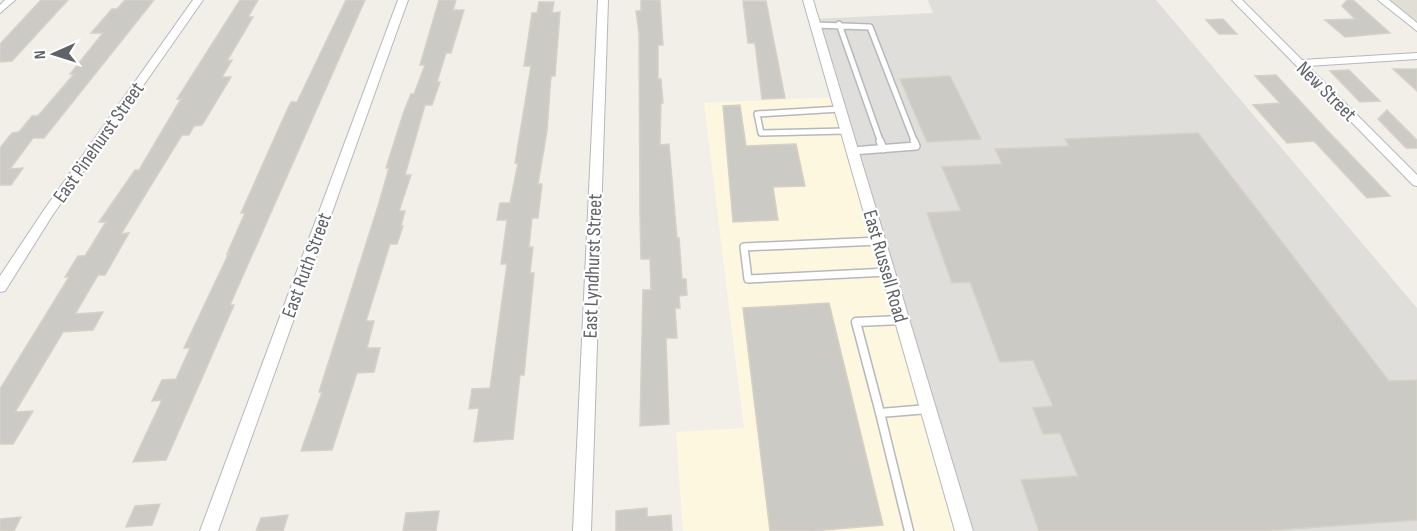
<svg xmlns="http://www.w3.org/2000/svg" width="1417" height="531" viewBox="0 0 1417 531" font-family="'Sofia Sans Condensed',sans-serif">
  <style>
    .commercial { fill: #fef7e0 }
    .industrial { fill: #e0deda }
    .education { fill: #e1ded6 }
    .building { fill: #cccac5; stroke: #d6d1c6; stroke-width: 1.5 }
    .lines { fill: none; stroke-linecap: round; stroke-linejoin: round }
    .lane-far2-casing { stroke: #b5b8bc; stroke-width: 8 }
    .lane-far1-casing { stroke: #b5b8bc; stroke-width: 10 }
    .lane-casing { stroke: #b5b8bc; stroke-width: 11 }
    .street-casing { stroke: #b5b8bc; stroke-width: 2 }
    .lane-far2 { stroke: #fff; stroke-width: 5 }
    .lane-far1 { stroke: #fff; stroke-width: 7 }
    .lane { stroke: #fff; stroke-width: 8 }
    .street { fill: #fff; fill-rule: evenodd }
    .labels { text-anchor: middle; stroke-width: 4.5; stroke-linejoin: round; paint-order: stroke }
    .street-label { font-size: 20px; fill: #5f6368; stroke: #fff }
  </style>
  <rect width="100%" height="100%" fill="#f1efe8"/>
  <!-- commercial -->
  <path class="commercial" d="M 837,97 L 964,531 L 683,531 L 676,432 L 744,428 L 704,103 Z"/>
  <!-- industrial -->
  <path class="industrial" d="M 928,0 L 1156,0 L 1417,308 L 1417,531 L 964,531 L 814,19 L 933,13 Z"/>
  <!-- education -->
  <path class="education" d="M 1383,0 L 1417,0 L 1417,28 Z"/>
  <!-- building -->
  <path class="building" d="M 41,0 L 68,0 L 12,61 L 0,62 L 0,44 Z
    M 125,0 L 154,0 L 44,138 L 33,138 L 10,169 L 23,168 L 11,185 L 0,185 L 0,148 L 12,133 L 19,132 L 32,116 L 38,116 L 74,74 L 70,74 L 103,33 L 91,33 L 112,9 L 117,9 Z
    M 240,0 L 258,0 L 248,17 L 253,17 L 227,61 L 232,60 L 222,77 L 231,77 L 202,125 L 194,126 L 189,135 L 182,135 L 121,234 L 129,233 L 105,275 L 98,275 L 75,314 L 103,312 L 93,330 L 63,332 L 15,412 L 33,411 L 13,444 L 0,444 L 0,389 L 69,277 L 65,277 L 78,256 L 85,256 L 106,222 L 99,222 L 135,170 L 139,170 L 181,99 L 177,99 Z
    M 346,0 L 365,0 L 230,305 L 234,305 L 166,460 L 133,462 L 162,400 L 152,401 L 162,380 L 176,379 L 190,348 L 184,348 L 229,253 L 227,254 L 245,213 L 241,213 L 282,121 L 291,102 L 297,102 Z
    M 439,0 L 456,0 L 453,10 L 464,10 L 451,53 L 446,53 L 437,82 L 440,82 L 432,105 L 425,105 L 405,175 L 411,175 L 399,211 L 405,211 L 401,226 L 403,226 L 397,244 L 390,244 L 366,321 L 374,321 L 367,348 L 380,348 L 374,372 L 357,373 L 332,450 L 301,451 L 322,392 L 319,392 L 378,206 L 389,168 L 386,168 L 404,111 L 411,94 L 414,94 L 425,65 L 420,65 Z
    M 641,0 L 660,0 L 663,45 L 658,45 L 658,79 L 661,79 L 663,103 L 661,103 L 660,145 L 669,144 L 677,238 L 679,238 L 682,279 L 686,279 L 687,295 L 679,296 L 680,308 L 675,308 L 677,338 L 666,338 L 669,424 L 640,426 L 643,290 L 651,290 L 650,259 L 641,259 L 640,216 L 639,33 L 636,11 L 641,11 Z
    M 1347,0 L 1353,0 L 1390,33 L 1345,37 L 1325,20 L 1355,19 L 1342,6 Z
    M 743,1 L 766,1 L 785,98 L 762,99 L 755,43 L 748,43 Z
    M 539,2 L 554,2 L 552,13 L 560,12 L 555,76 L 551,76 L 547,131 L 538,184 L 542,184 L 538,218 L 532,218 L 529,247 L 533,247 L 530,273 L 534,273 L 524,375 L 520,375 L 513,439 L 474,442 L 479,408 L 469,409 L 472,389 L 490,388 L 507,264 L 501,264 L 507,220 L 497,220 L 500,203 L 510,203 L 518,163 L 515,163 L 531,66 L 524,66 L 532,13 L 537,13 Z
    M 1223,19 L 1237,34 L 1219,34 L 1206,20 Z
    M 1393,69 L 1417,69 L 1417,91 Z
    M 1349,70 L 1380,101 L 1360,102 L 1330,71 Z
    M 1276,75 L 1325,128 L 1390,196 L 1367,198 L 1314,141 L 1287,143 L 1253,105 L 1280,103 L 1255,76 Z
    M 950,76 L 981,139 L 927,142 L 900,79 Z
    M 740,105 L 746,146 L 796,144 L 805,186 L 773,187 L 778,220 L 733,222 L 723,106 Z
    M 1387,110 L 1417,140 L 1417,148 L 1406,148 L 1378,119 Z
    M 1198,133 L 1389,381 L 1417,380 L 1417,520 L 1264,531 L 1039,531 L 1021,480 L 1078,476 L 1060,433 L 1043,434 L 1033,408 L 1053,406 L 1033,360 L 1000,362 L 970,282 L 952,283 L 927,213 L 961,211 L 942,167 L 1002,164 L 995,149 L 1069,146 L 1065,139 Z
    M 829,303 L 883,525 L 813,531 L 770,531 L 743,308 Z
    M 160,504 L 152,525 L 126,527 L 135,506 Z
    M 647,508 L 647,517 L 671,515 L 672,531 L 616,531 L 616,511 Z
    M 439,511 L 436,531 L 403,531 L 406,513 Z
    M 288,515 L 283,531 L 256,531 L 261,518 Z
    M 21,517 L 14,531 L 0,531 L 0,519 Z"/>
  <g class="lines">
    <defs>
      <path id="lane-far2" d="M 839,24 L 881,143
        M 815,25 L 870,27 L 915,143
        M 840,109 L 757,114 L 761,133 L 846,131"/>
      <path id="lane-far1" d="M 880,141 L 883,149
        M 852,151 L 916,146 L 914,141
        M 879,241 L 744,247 L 748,279 L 888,272"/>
      <path id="lane" d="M 902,320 L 856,322 L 880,413 L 928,409
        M 880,413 L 909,531"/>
      <path id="street" d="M 5,0 L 15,0 L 0,13 L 0,5 Z
        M 193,0 L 203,0 L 52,216 L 5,291 L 0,292 L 0,276 L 44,210 Z
        M 398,0 L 408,0 L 218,531 L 200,531 Z
        M 598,0 L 608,0 L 591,531 L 573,531 Z
        M 803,0 L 813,0 L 973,531 L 955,531 Z
        M 1232,0 L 1242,0 L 1302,60 L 1417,53 L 1417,59 L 1308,66 L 1417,175 L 1417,186 L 1413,185 Z
        M 1378,0 L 1389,0 L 1417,23 L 1417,31 Z"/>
    </defs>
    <!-- lane-far2 casing -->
    <use href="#lane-far2" class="lane-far2-casing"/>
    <!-- lane-far1 casing -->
    <use href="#lane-far1" class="lane-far1-casing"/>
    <!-- lane casing -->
    <use href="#lane" class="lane-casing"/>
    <!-- street casing -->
    <use href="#street" class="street-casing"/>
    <!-- lane-far2 -->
    <use href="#lane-far2" class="lane-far2"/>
    <!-- lane-far1 -->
    <use href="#lane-far1" class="lane-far1"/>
    <!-- lane -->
    <use href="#lane" class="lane"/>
    <!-- street -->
    <use href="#street" class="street"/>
  </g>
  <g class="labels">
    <!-- street labels -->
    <g class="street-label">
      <text transform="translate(1327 91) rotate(45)" y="7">New Street</text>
      <text transform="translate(98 142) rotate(-55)" y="7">East Pinehurst Street</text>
      <text transform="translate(306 265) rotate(-70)" y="7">East Ruth Street</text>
      <text transform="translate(592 266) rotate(-88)" y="7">East Lyndhurst Street</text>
      <text transform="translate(886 266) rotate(74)" y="7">East Russell Road</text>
    </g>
  </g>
  <!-- north arrow -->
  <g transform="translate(54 54) rotate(267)" stroke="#ffffff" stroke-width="4.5" paint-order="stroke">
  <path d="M0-4.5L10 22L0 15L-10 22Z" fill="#5f6368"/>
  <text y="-9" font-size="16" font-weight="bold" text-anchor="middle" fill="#5f6368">N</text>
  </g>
</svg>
